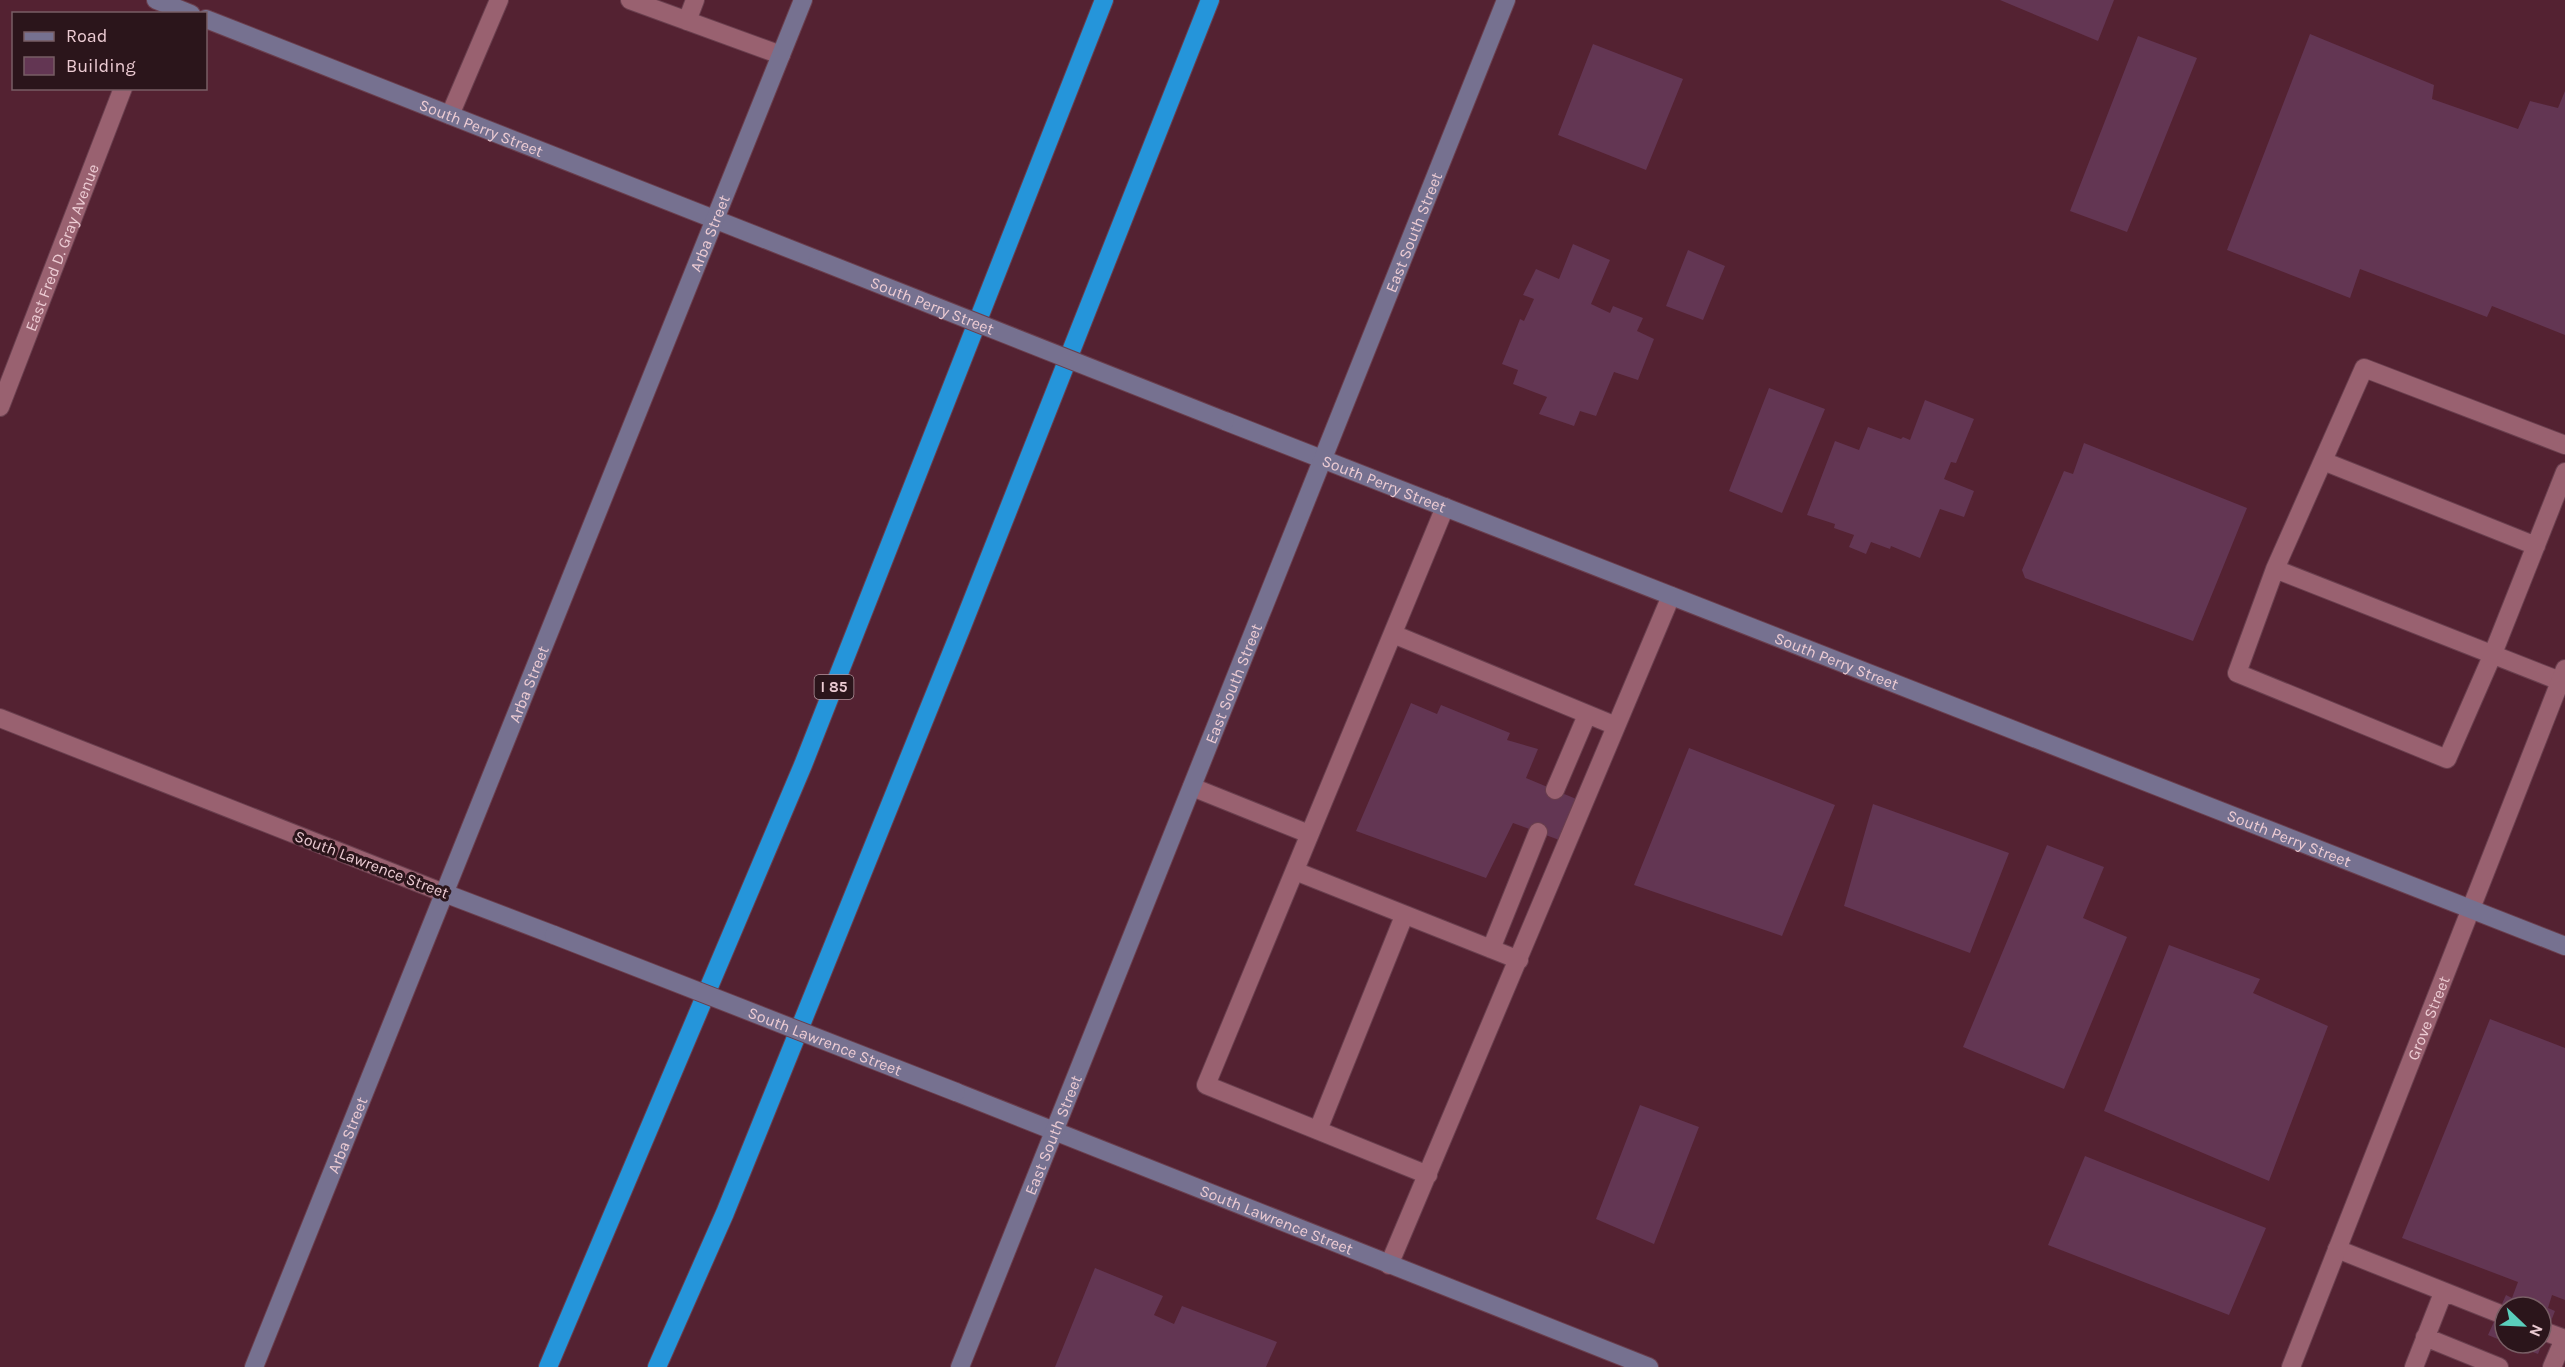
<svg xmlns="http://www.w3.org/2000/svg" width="2565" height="1367" viewBox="0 0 2565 1367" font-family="Karla,sans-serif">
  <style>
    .building { fill: #633653 }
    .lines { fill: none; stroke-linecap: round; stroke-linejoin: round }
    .lane-casing { stroke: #6a3f4e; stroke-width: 20 }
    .street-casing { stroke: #6a3f4e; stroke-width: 20 }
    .secondary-casing { stroke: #6a3f4e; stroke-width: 20 }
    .highway-casing { stroke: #6a3f4e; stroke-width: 20 }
    .lane { stroke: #996170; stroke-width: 18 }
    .street { stroke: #996170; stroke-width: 18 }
    .secondary { stroke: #767190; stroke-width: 18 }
    .highway { stroke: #2595da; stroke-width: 18 }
    .secondary-bridge-casing { stroke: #6a3f4e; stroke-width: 20; stroke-linecap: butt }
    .secondary-bridge { stroke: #767190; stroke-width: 18 }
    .labels { text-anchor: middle; stroke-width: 6; stroke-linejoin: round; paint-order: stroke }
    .shield { fill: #2b151b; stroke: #b2949c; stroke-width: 1.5 }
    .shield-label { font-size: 15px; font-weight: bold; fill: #eccbd3 }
    .street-label { font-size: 16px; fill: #eccbd3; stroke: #2b151b }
  </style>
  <rect width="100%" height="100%" fill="#542232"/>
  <!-- building -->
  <path class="building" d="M 2000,0 L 2114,0 L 2098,41 Z
    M 2310,34 L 2434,85 L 2432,99 L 2518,129 L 2530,101 L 2558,108 L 2565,91 L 2565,335 L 2492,306 L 2487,317 L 2360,269 L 2350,298 L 2227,250 Z
    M 2138,36 L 2197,58 L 2127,232 L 2070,211 Z
    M 1593,44 L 1683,79 L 1646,170 L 1558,135 Z
    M 1573,244 L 1610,260 L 1591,304 L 1610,313 L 1613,306 L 1643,318 L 1637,331 L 1654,339 L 1638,380 L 1614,372 L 1596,416 L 1580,411 L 1574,426 L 1539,414 L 1547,397 L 1513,384 L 1518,370 L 1502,364 L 1520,319 L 1524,321 L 1534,299 L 1523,295 L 1536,269 L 1559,279 Z
    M 1688,250 L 1725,266 L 1703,320 L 1666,306 Z
    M 1769,388 L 1825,409 L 1782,513 L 1729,491 Z
    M 1925,400 L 1974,419 L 1956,463 L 1951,462 L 1944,479 L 1974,491 L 1964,517 L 1940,509 L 1920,558 L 1891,546 L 1890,549 L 1871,542 L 1866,554 L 1849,547 L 1854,535 L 1834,528 L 1835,524 L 1807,515 L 1835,441 L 1859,450 L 1868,427 L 1901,439 L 1903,437 L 1910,440 Z
    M 2084,443 L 2247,508 L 2193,641 L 2025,578 L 2022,570 L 2064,471 L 2073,474 Z
    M 1411,703 L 1437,714 L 1441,705 L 1510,733 L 1507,740 L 1538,749 L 1526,778 L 1581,801 L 1562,841 L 1513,823 L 1486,878 L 1356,831 Z
    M 1689,748 L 1835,805 L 1782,936 L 1634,885 Z
    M 1873,804 L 2009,853 L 1970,953 L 1844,906 Z
    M 2047,845 L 2104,867 L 2083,918 L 2127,937 L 2064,1089 L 1963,1047 Z
    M 2169,945 L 2260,979 L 2253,993 L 2328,1026 L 2269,1181 L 2104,1111 Z
    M 2490,1019 L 2565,1048 L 2565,1300 L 2552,1295 L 2548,1308 L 2555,1311 L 2538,1354 L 2509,1343 L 2541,1343 L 2541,1307 L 2505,1307 L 2505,1342 L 2488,1335 L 2506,1295 L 2512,1298 L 2518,1282 L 2402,1238 Z
    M 1640,1105 L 1699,1127 L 1654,1244 L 1596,1219 Z
    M 2085,1156 L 2266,1228 L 2229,1315 L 2048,1245 Z
    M 1095,1268 L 1163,1296 L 1154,1315 L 1174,1324 L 1182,1306 L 1277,1342 L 1266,1367 L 1055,1367 Z"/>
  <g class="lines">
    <defs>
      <path id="lane" d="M 630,0 L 781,55
        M 687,21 L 695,0
        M 450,115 L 499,0
        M 2323,461 L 2536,546
        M 2275,569 L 2364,368 L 2565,445
        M 1393,634 L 1616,726
        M 2560,681 L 2275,569 L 2237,673 L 2447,759 L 2492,656 L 2565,472
        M 1192,787 L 1309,834
        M 1555,790 L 1587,715
        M 1295,871 L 1519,960
        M 1491,949 L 1538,832
        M 1318,1130 L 1404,916
        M 1428,1175 L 1206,1085 L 1445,507
        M 2337,1249 L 2498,1313
        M 1389,1265 L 1671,596
        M 2546,1332 L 2565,1339
        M 2425,1337 L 2499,1367
        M 2414,1367 L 2443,1293
        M 2552,1367 L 2564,1339"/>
      <g id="street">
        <path id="s1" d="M 0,407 L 123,88"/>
        <path d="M 0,718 L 444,893"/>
        <path id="s2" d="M 2291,1367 L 2565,669"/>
      </g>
      <g id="secondary">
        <path d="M 156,0 L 191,14"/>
        <path id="s3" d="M 206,19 L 818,260"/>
        <path id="s4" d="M 1225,421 L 2565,946"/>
        <path d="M 444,893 L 554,935"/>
        <path id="s5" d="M 956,1092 L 1649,1367"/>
        <path id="s6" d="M 254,1367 L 803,0"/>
        <path id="s7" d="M 960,1367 L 1506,0"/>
      </g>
      <path id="highway" d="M 548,1367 L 803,765 L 1104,0
        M 657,1367 L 725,1213 L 961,629 L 1210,0"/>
    </defs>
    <!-- lane casing -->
    <use href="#lane" class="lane-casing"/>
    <!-- street casing -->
    <use href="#street" class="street-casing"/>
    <!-- secondary casing -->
    <use href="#secondary" class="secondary-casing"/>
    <!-- highway casing -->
    <use href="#highway" class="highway-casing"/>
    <!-- lane -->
    <use href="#lane" class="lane"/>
    <!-- street -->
    <use href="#street" class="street"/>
    <!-- secondary -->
    <use href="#secondary" class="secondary"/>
    <!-- highway -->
    <use href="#highway" class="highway"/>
    <defs>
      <g id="secondary-bridge">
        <path id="s8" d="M 818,260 L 1225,421"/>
        <path id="s9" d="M 554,935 L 956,1092"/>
      </g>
    </defs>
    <!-- secondary-bridge casing -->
    <use href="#secondary-bridge" class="secondary-bridge-casing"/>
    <!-- secondary-bridge -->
    <use href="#secondary-bridge" class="secondary-bridge"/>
  </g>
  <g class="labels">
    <!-- shield labels -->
    <rect class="shield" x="814.5" y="675" width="39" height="24" rx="4.5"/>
    <g class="shield-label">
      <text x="834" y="692">I 85</text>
    </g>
    <!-- street labels -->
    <g class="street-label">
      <text dy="6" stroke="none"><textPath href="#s3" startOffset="296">South Perry Street</textPath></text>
      <text dy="6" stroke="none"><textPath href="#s6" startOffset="1222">Arba Street</textPath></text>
      <text dy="6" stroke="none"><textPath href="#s7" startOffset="1222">East South Street</textPath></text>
      <text dy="6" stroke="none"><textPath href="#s1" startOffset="171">East Fred D. Gray Avenue</textPath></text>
      <text dy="6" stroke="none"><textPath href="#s8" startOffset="123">South Perry Street</textPath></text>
      <text dy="6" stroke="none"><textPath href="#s4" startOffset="171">South Perry Street</textPath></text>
      <text dy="6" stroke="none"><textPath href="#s4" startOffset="657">South Perry Street</textPath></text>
      <text dy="6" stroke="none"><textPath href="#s6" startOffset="736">Arba Street</textPath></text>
      <text dy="6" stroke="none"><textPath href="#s7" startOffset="736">East South Street</textPath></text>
      <text dy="6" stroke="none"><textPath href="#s4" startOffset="1143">South Perry Street</textPath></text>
      <text transform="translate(372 864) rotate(21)" y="6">South Lawrence Street</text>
      <text dy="6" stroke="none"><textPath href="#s2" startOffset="375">Grove Street</textPath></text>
      <text dy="6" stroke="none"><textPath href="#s9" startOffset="291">South Lawrence Street</textPath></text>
      <text dy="6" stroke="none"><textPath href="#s6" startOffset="250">Arba Street</textPath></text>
      <text dy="6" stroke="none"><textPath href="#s7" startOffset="250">East South Street</textPath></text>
      <text dy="6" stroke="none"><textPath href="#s5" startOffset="345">South Lawrence Street</textPath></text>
    </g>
  </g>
  <!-- legend -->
  <rect x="12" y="12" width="195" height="78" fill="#2b151b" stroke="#785e65" stroke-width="1.5"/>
  <rect x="24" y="32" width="30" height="9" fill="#767190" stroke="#785e65" stroke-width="1.5"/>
  <text x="66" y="42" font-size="18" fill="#eccbd3">Road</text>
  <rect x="24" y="57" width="30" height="18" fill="#633653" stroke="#785e65" stroke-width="1.5"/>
  <text x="66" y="72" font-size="18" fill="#eccbd3">Building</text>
  <!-- north arrow -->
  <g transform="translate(2523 1325) rotate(113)"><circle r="28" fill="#2b151b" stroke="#785e65" stroke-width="1.5"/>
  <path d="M0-4.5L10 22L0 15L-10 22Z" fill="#5acebc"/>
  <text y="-9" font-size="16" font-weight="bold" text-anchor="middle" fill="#eccbd3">N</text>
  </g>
</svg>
